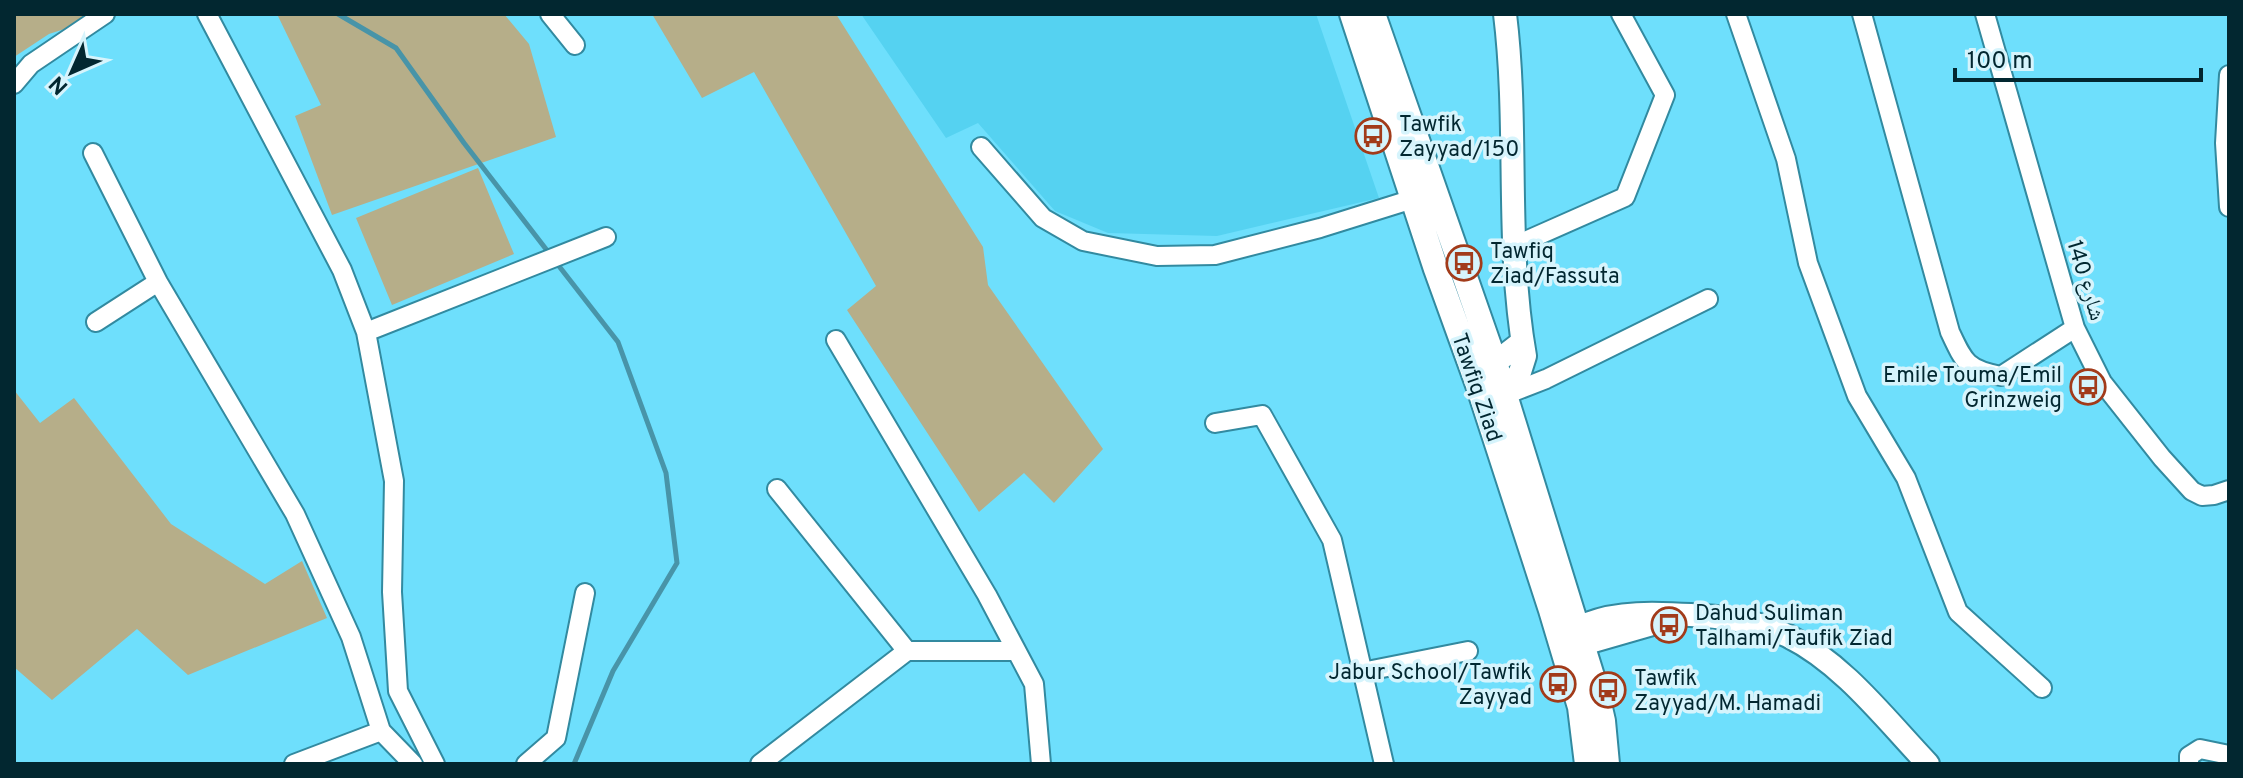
<svg xmlns="http://www.w3.org/2000/svg" width="2243" height="778" viewBox="0 0 2243 778" font-family="Overpass,'Noto Naskh Arabic',sans-serif">
  <style>
    .built { fill: #55d2f1 }
    .green { fill: #b6ae89 }
    .lines { fill: none; stroke-linecap: round; stroke-linejoin: round }
    .stream { stroke: #4894a8; stroke-width: 5 }
    .minor-casing { stroke: #328aa0; stroke-width: 22 }
    .tertiary-casing { stroke: #328aa0; stroke-width: 26 }
    .secondary-casing { stroke: #328aa0; stroke-width: 28 }
    .minor { stroke: #fff; stroke-width: 18 }
    .tertiary { stroke: #fff; stroke-width: 22 }
    .secondary { stroke: #fff; stroke-width: 24 }
    .labels { text-anchor: middle; stroke-width: 7; stroke-linejoin: round; paint-order: stroke }
    .poi-label { font-size: 22px; fill: #022730; stroke: #d6f4fc; text-anchor: start }
    .street-label { font-size: 22px; fill: #022730; stroke: #d6f4fc }
  </style>
  <rect width="100%" height="100%" fill="#6edffc"/>
  <!-- built -->
  <path class="built" d="M 861,14 L 1316,14 L 1379,198 L 1217,236 L 1108,233 L 1055,211 L 978,123 L 946,138 Z"/>
  <!-- green -->
  <path class="green" d="M 14,14 L 96,14 L 83,23 L 49,34 L 14,57 Z
    M 277,14 L 504,14 L 529,44 L 556,137 L 332,215 L 295,116 L 321,105 Z
    M 652,14 L 836,14 L 983,247 L 988,285 L 1103,449 L 1054,503 L 1024,473 L 979,512 L 847,310 L 876,286 L 754,72 L 702,98 Z
    M 478,168 L 514,254 L 392,305 L 356,218 Z
    M 14,390 L 40,423 L 74,398 L 171,524 L 265,584 L 302,561 L 327,618 L 188,675 L 137,629 L 52,700 L 14,667 Z"/>
  <g class="lines">
    <!-- stream -->
    <path class="stream" d="M 338,14 L 396,48 L 464,143 L 549,253
      M 555,261 L 618,342 L 666,473 L 677,563 L 613,671 L 574,764"/>
    <defs>
      <path id="minor" d="M 207,14 L 342,270 L 366,332 L 394,481 L 392,592 L 398,691 L 435,764
        M 550,14 L 575,45
        M 1736,14 L 1786,159 L 1808,263 L 1857,396 L 1906,478 L 1958,612 L 2042,688
        M 1862,14 L 1950,332 C 1964,362 1967,370 2001,376 L 2075,328
        M 1985,14 L 2075,328 L 2102,382 L 2162,458 L 2192,491 L 2202,496 L 2214,495 L 2229,490
        M 2229,75 L 2225,143 L 2229,207
        M 14,84 L 31,64 L 105,14
        M 981,147 L 1043,218 L 1083,241 L 1157,256 L 1215,255 L 1320,228 L 1413,199
        M 93,153 L 158,282 L 295,514 L 351,637 L 381,731 L 413,764
        M 1512,247 L 1625,197 L 1665,95 L 1621,14
        M 96,322 L 158,282
        M 366,332 L 606,237
        M 836,340 L 987,595 L 1034,684 L 1041,764
        M 1505,395 L 1546,379 L 1708,299
        M 1215,423 L 1262,415 L 1332,540 L 1384,764
        M 777,489 L 907,651
        M 1362,672 L 1468,651
        M 294,764 L 381,731
        M 526,764 L 556,738 L 585,593
        M 760,764 L 907,651 L 1016,651
        M 2189,764 L 2189,756 L 2200,749 L 2229,755"/>
      <path id="tertiary" d="M 1505,14 C 1519,128 1505,242 1525,356 L 1520,372 L 1505,395 L 1478,385 L 1495,363 L 1522,342
        M 1564,638 C 1589,616 1630,613 1662,614 C 1704,615 1750,617 1788,636 C 1844,664 1886,720 1928,764
        M 1565,641 L 1583,644 L 1656,623"/>
      <path id="secondary" d="M 1352,14 L 1436,269 L 1478,385 L 1551,610 L 1580,707 L 1587,764
        M 1373,14 L 1495,363 L 1595,686 L 1603,721 L 1607,764"/>
    </defs>
    <!-- minor casing -->
    <use href="#minor" class="minor-casing"/>
    <!-- tertiary casing -->
    <use href="#tertiary" class="tertiary-casing"/>
    <!-- secondary casing -->
    <use href="#secondary" class="secondary-casing"/>
    <!-- minor -->
    <use href="#minor" class="minor"/>
    <!-- tertiary -->
    <use href="#tertiary" class="tertiary"/>
    <!-- secondary -->
    <use href="#secondary" class="secondary"/>
  </g>
  <!-- icons -->
  <defs>
    <symbol id="bus-ring" viewBox="-11 -11 22 22"><circle r="9.5" fill="#d6f4fc" stroke="#a23b1a" stroke-width="1.5"/><path d="M-5-6H5V4H4V6H2V4H-2V6H-4V4H-5ZM-3.5-4V0h7V-4ZM-3.5 1.2v1.5H-2V1.2ZM2 1.2v1.5H3.5V1.2Z" fill="#a23b1a"/></symbol>
  </defs>
  <g fill-rule="evenodd">
    <use href="#bus-ring" x="1353" y="116" width="40" height="40"/>
    <use href="#bus-ring" x="1444" y="243" width="40" height="40"/>
    <use href="#bus-ring" x="2068" y="367" width="40" height="40"/>
    <use href="#bus-ring" x="1649" y="605" width="40" height="40"/>
    <use href="#bus-ring" x="1538" y="664" width="40" height="40"/>
    <use href="#bus-ring" x="1588" y="670" width="40" height="40"/>
  </g>
  <g class="labels">
    <!-- poi labels -->
    <g class="poi-label">
      <text x="1399" y="131">Tawfik<tspan x="1399" dy="25">Zayyad/150</tspan></text>
      <text x="1490" y="258">Tawfiq<tspan x="1490" dy="25">Ziad/Fassuta</tspan></text>
      <text x="2062" y="382" text-anchor="end">Emile Touma/Emil<tspan x="2062" dy="25">Grinzweig</tspan></text>
      <text x="1695" y="620">Dahud Suliman<tspan x="1695" dy="25">Talhami/Taufik Ziad</tspan></text>
      <text x="1532" y="679" text-anchor="end">Jabur School/Tawfik<tspan x="1532" dy="25">Zayyad</tspan></text>
      <text x="1634" y="685">Tawfik<tspan x="1634" dy="25">Zayyad/M. Hamadi</tspan></text>
    </g>
    <!-- street labels -->
    <g class="street-label">
      <text transform="translate(2087 280) rotate(73)" y="8">شارع 140</text>
      <text transform="translate(1478 387) rotate(71)" y="8">Tawfiq Ziad</text>
    </g>
  </g>
  <!-- border -->
  <rect width="2243" height="778" fill="none" stroke="#022730" stroke-width="32"/>
  <!-- north arrow -->
  <g transform="translate(72 72) rotate(225)" stroke="#d6f4fc" stroke-width="6" paint-order="stroke">
  <path d="M0-6L14 30L0 20L-14 30Z" fill="#022730"/>
  <text y="-12" font-size="22" font-weight="bold" text-anchor="middle" fill="#022730">N</text>
  </g>
  <!-- scale -->
  <path d="M1955 68v12h246v-12" fill="none" stroke="#022730" stroke-width="4"/>
  <text x="1967" y="68" font-size="24" fill="#022730" stroke="#d6f4fc" stroke-width="6" paint-order="stroke">100 m</text>
</svg>
